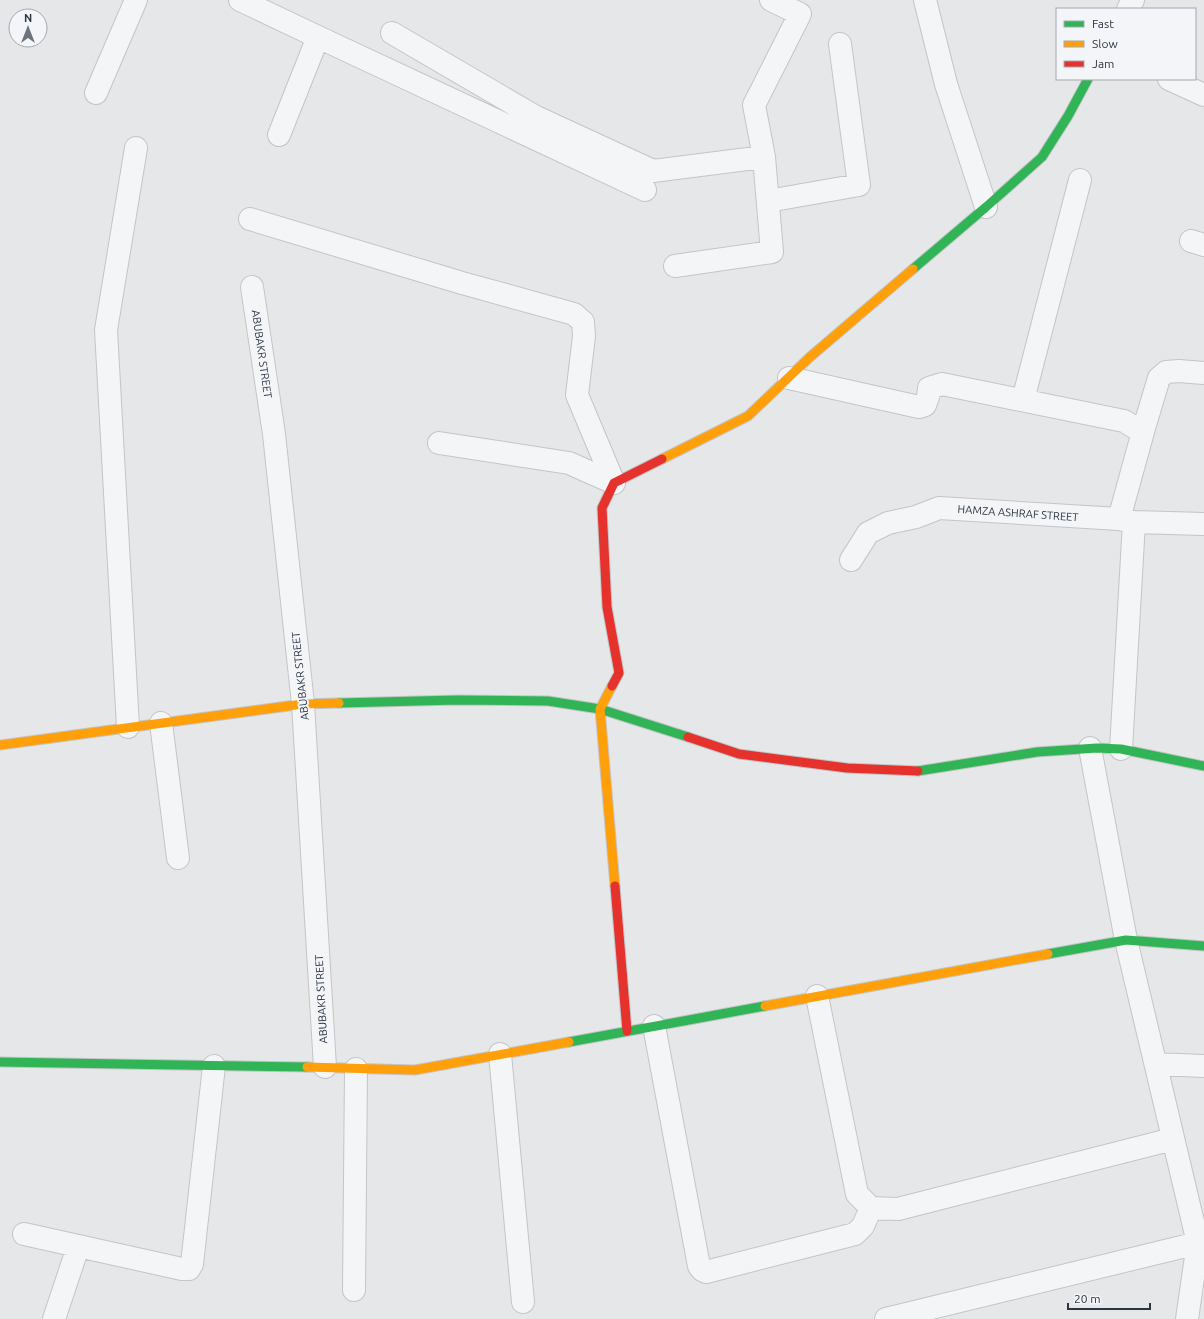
<svg xmlns="http://www.w3.org/2000/svg" width="1204" height="1319" viewBox="0 0 1204 1319" font-family="Ubuntu,sans-serif">
  <style>
    .lines { fill: none; stroke-linecap: round; stroke-linejoin: round }
    .street-casing { stroke: #c3c5c7; stroke-width: 24 }
    .fast-casing { stroke: #c3c5c7; stroke-width: 11 }
    .slow-casing { stroke: #c3c5c7; stroke-width: 11 }
    .jam-casing { stroke: #c3c5c7; stroke-width: 11 }
    .street { stroke: #f4f5f6; stroke-width: 22 }
    .fast { stroke: #30b455; stroke-width: 9 }
    .slow { stroke: #ff9f0a; stroke-width: 9 }
    .jam { stroke: #e5322d; stroke-width: 9 }
    .labels { text-anchor: middle; stroke-width: 4; stroke-linejoin: round; paint-order: stroke }
    .street-label { font-size: 11px; fill: #2b3442; stroke: #f3f5f8 }
  </style>
  <rect width="100%" height="100%" fill="#e5e7e9"/>
  <g class="lines">
    <defs>
      <path id="street" d="M 240,0 L 318,37 L 279,135
        M 925,0 L 946,84 L 986,207
        M 1128,9 L 1133,0
        M 392,33 L 536,117 L 653,171 L 764,157
        M 318,37 L 645,190
        M 1169,79 L 1204,95
        M 96,93 L 136,0
        M 768,201 L 859,185 L 840,44
        M 250,219 L 462,283 L 574,314 L 583,322 L 584,336 L 577,395 L 614,483
        M 1191,241 L 1204,245
        M 675,266 L 772,252 L 764,157 L 754,105 L 800,14 L 771,0
        M 252,287 L 274,434 L 303,704 L 325,1067
        M 789,378 L 919,407 L 925,405 L 928,397 L 929,388 L 942,384 L 1124,421 L 1134,427 L 1144,428 L 1119,519
        M 1023,400 L 1080,180
        M 1144,428 L 1159,378 L 1166,372 L 1179,371 L 1204,373
        M 439,443 L 569,463 L 614,483
        M 851,560 L 868,533 L 888,523 L 916,517 L 939,508 L 1119,519 L 1134,522 L 1204,524
        M 161,723 L 178,858
        M 128,727 L 106,330 L 136,148
        M 1090,748 L 1126,940 L 1198,1243 L 1187,1319
        M 1121,749 L 1134,522
        M 817,996 L 857,1194 L 871,1208 L 898,1209 L 1173,1139
        M 654,1026 L 699,1266 L 702,1270 L 706,1272 L 855,1234 L 863,1226 L 871,1208
        M 500,1054 L 523,1302
        M 1156,1064 L 1204,1066
        M 24,1234 L 182,1269 L 189,1269 L 192,1264 L 214,1066
        M 354,1290 L 356,1069
        M 54,1319 L 78,1247
        M 886,1319 L 1198,1243"/>
      <path id="fast" d="M 913,269 L 986,207 L 1042,157 L 1068,116 L 1088,79
        M 339,703 L 457,700 L 548,701 L 600,709 L 688,737
        M 918,771 L 1037,752 L 1097,748 L 1121,749 L 1204,766
        M 1048,954 L 1126,940 L 1204,946
        M 569,1042 L 765,1006
        M 0,1062 L 307,1067"/>
      <path id="slow" d="M 662,459 L 748,416 L 810,357 L 913,269
        M 612,686 L 600,709 L 615,886
        M 0,745 L 303,704 L 339,703
        M 765,1006 L 1048,954
        M 307,1067 L 415,1070 L 569,1042"/>
      <path id="jam" d="M 612,686 L 619,673 L 607,607 L 602,508 L 614,483 L 662,459
        M 688,737 L 739,754 L 847,768 L 918,771
        M 615,886 L 627,1031"/>
    </defs>
    <!-- street casing -->
    <use href="#street" class="street-casing"/>
    <!-- fast casing -->
    <use href="#fast" class="fast-casing"/>
    <!-- slow casing -->
    <use href="#slow" class="slow-casing"/>
    <!-- jam casing -->
    <use href="#jam" class="jam-casing"/>
    <!-- street -->
    <use href="#street" class="street"/>
    <!-- fast -->
    <use href="#fast" class="fast"/>
    <!-- slow -->
    <use href="#slow" class="slow"/>
    <!-- jam -->
    <use href="#jam" class="jam"/>
  </g>
  <g class="labels">
    <!-- street labels -->
    <g class="street-label">
      <text transform="translate(262 354) rotate(82)" y="4">ABUBAKR STREET</text>
      <text transform="translate(1018 513) rotate(4)" y="4">HAMZA ASHRAF STREET</text>
      <text transform="translate(300 676) rotate(-96)" y="4">ABUBAKR STREET</text>
      <text transform="translate(321 999) rotate(-93)" y="4">ABUBAKR STREET</text>
    </g>
  </g>
  <!-- legend -->
  <rect x="1056" y="8" width="140" height="72" fill="#f3f5f8" stroke="#a3a8af"/>
  <rect x="1064" y="21" width="20" height="6" fill="#30b455" stroke="#a3a8af"/>
  <text x="1092" y="28" font-size="12" fill="#2b3442">Fast</text>
  <rect x="1064" y="41" width="20" height="6" fill="#ff9f0a" stroke="#a3a8af"/>
  <text x="1092" y="48" font-size="12" fill="#2b3442">Slow</text>
  <rect x="1064" y="61" width="20" height="6" fill="#e5322d" stroke="#a3a8af"/>
  <text x="1092" y="68" font-size="12" fill="#2b3442">Jam</text>
  <!-- north arrow -->
  <g transform="translate(28 28)"><circle r="19" fill="#f3f5f8" stroke="#a3a8af"/>
  <path d="M0-3L7 15L0 10L-7 15Z" fill="#6c737c"/>
  <text y="-6" font-size="11" font-weight="bold" text-anchor="middle" fill="#2b3442">N</text>
  </g>
  <!-- scale -->
  <path d="M1068 1303v6h82v-6" fill="none" stroke="#2b3442" stroke-width="2"/>
  <text x="1074" y="1303" font-size="12" fill="#2b3442" stroke="#f3f5f8" stroke-width="3" paint-order="stroke">20 m</text>
</svg>
